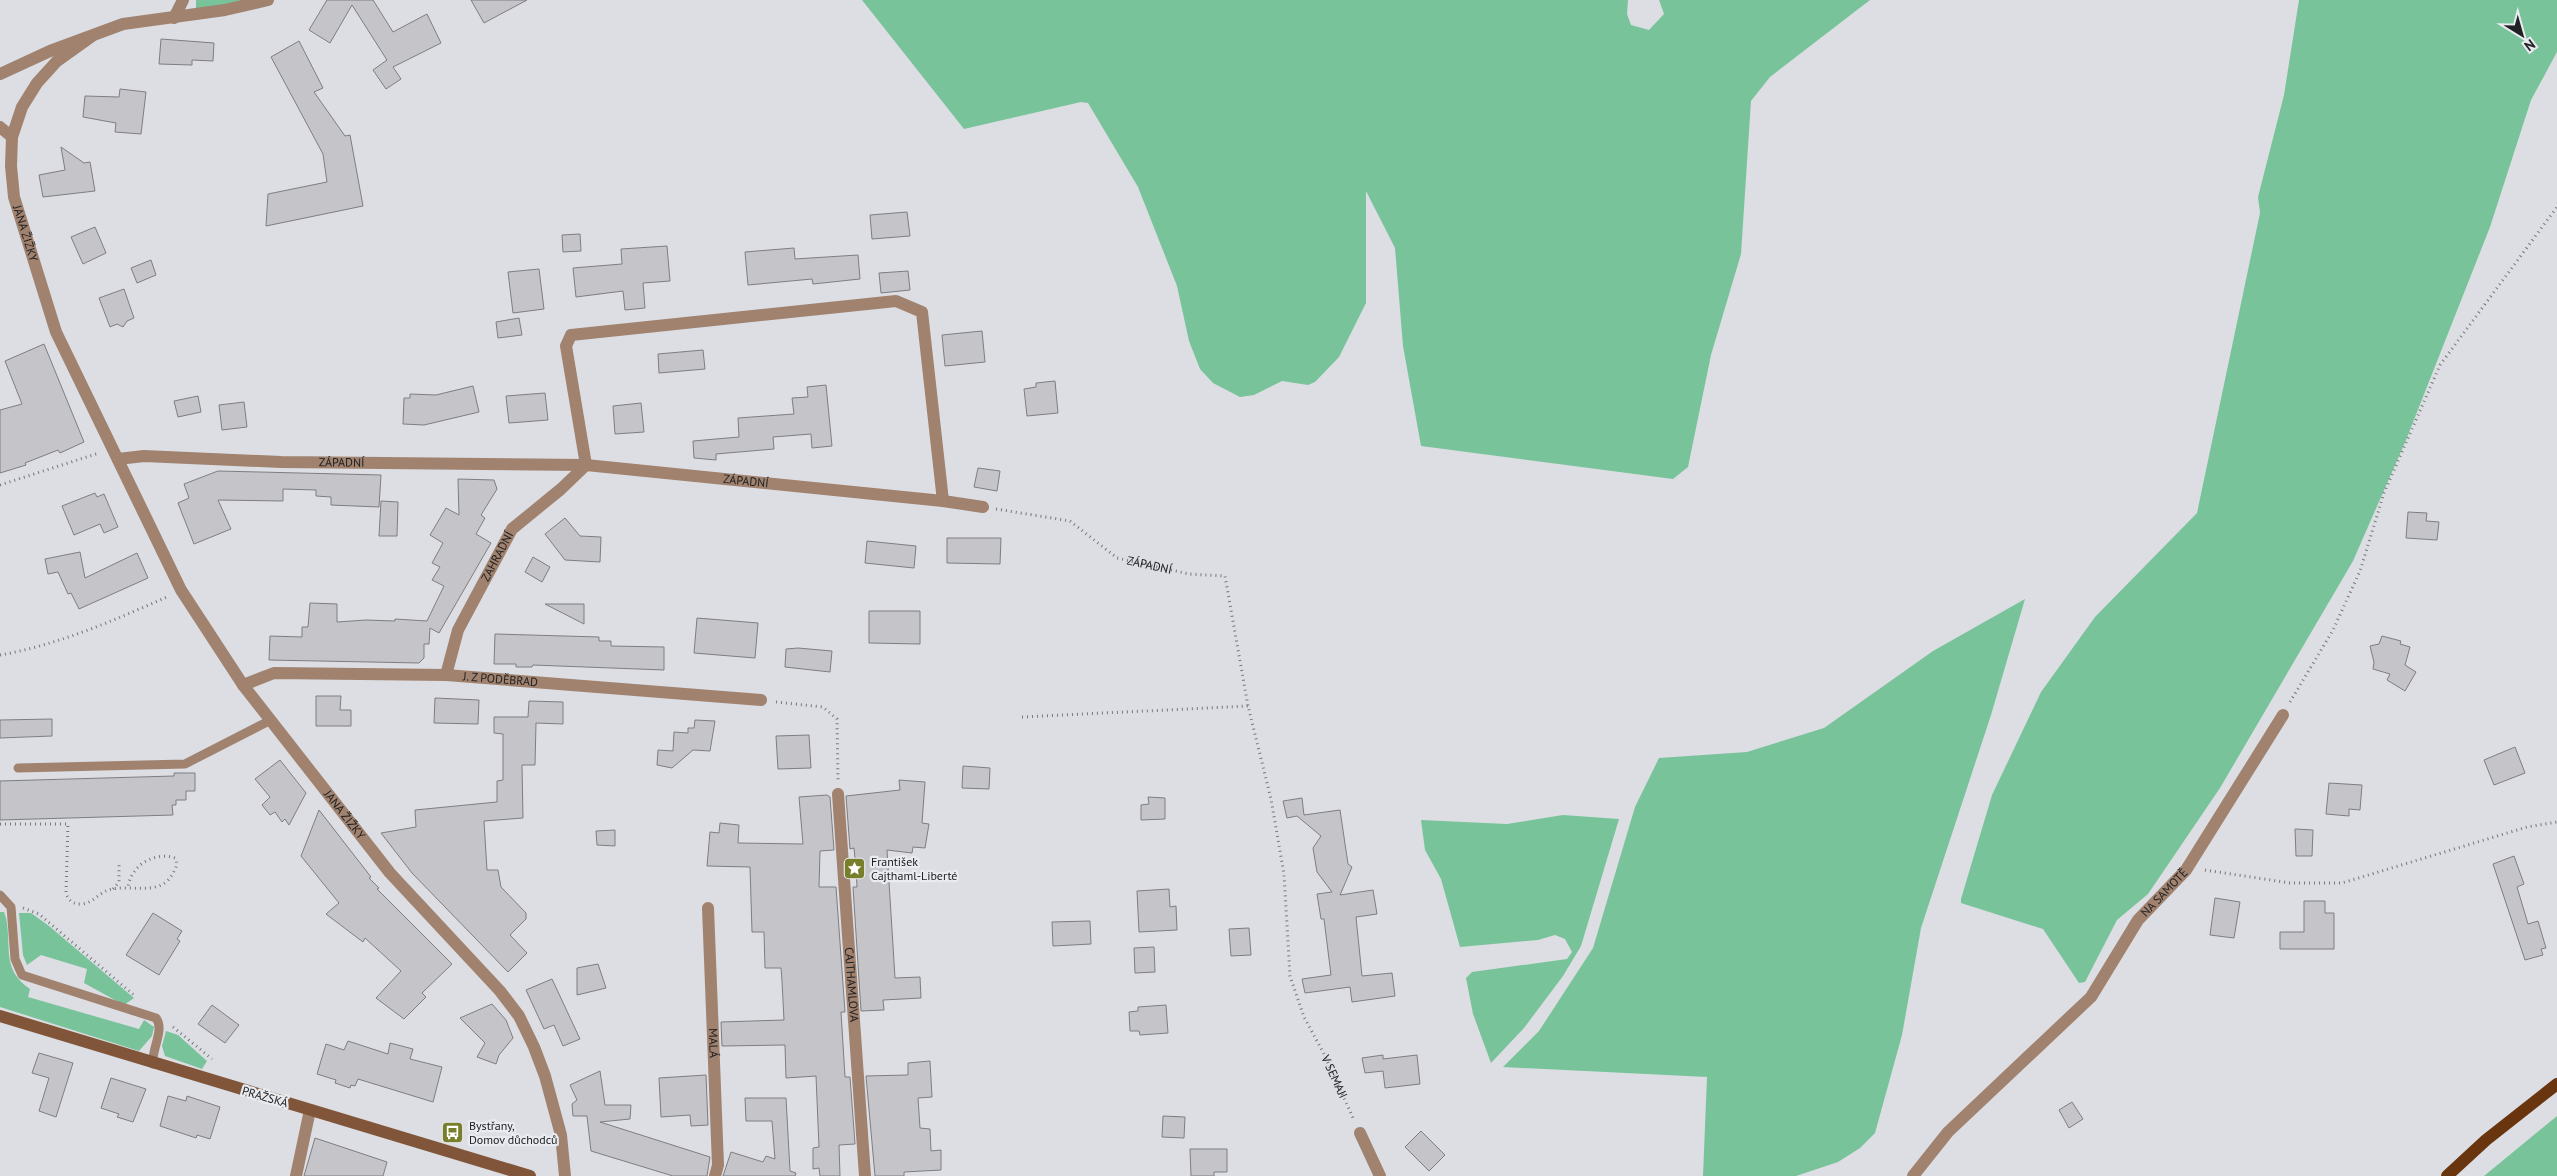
<svg xmlns="http://www.w3.org/2000/svg" width="2557" height="1176" viewBox="0 0 2557 1176" font-family="'PT Sans',sans-serif">
  <style>
    .green { fill: #79c39b }
    .building { fill: #c5c4c9; stroke: #7e7e82 }
    .lines { fill: none; stroke-linecap: round; stroke-linejoin: round }
    .path { stroke: #76787a; stroke-width: 3; stroke-dasharray: 1 4; stroke-linecap: butt }
    .lane { stroke: #a0826f; stroke-width: 9 }
    .street { stroke: #a0826f; stroke-width: 12 }
    .secondary { stroke: #805539; stroke-width: 12 }
    .primary { stroke: #68350e; stroke-width: 12 }
    .labels { text-anchor: middle; stroke-width: 4.5; stroke-linejoin: round; paint-order: stroke }
    .street-label { font-size: 12px; fill: #202122; stroke: #e9ebf0 }
    .poi-label { font-size: 12px; fill: #202122; stroke: #e9ebf0; text-anchor: start }
  </style>
  <rect width="100%" height="100%" fill="#dcdee3"/>
  <!-- green -->
  <path class="green" d="M 196,0 L 248,0 L 196,12 Z
    M 862,0 L 1628,0 L 1627,14 L 1631,25 L 1649,30 L 1664,14 L 1659,0 L 1870,0 L 1770,77 L 1751,101 L 1741,254 L 1711,355 L 1688,467 L 1673,479 L 1421,446 L 1403,346 L 1395,248 L 1366,191 L 1366,303 L 1339,357 L 1315,382 L 1308,385 L 1282,381 L 1254,395 L 1240,397 L 1213,383 L 1200,369 L 1189,341 L 1177,286 L 1138,187 L 1088,103 L 1081,102 L 964,129 Z
    M 2299,0 L 2557,0 L 2557,52 L 2531,100 L 2490,227 L 2406,440 L 2353,561 L 2220,788 L 2148,894 L 2117,920 L 2085,982 L 2079,983 L 2043,929 L 1961,903 L 1961,899 L 1992,795 L 2041,692 L 2095,617 L 2197,513 L 2260,213 L 2258,197 L 2284,95 Z
    M 2025,599 L 1991,715 L 1921,928 L 1902,1035 L 1875,1133 L 1860,1148 L 1838,1162 L 1796,1176 L 1703,1176 L 1707,1077 L 1503,1067 L 1539,1031 L 1593,948 L 1635,807 L 1659,758 L 1747,752 L 1824,728 L 1933,651 Z
    M 1563,815 L 1619,819 L 1581,946 L 1563,976 L 1524,1028 L 1491,1063 L 1473,1014 L 1466,978 L 1472,972 L 1567,959 L 1572,952 L 1565,939 L 1555,935 L 1538,940 L 1460,947 L 1441,879 L 1425,850 L 1421,820 L 1507,824 Z
    M 0,912 L 4,912 L 6,918 C 12,948 1,969 30,989 L 28,997 L 139,1029 L 144,1020 L 154,1027 L 152,1036 L 139,1051 L 0,1007 Z
    M 19,913 L 31,913 L 49,926 L 134,998 L 124,1005 L 84,983 L 87,969 L 41,955 L 27,965 L 23,955 Z
    M 166,1031 L 178,1035 L 207,1061 L 202,1069 L 165,1056 L 162,1046 Z
    M 2557,1116 L 2557,1176 L 2484,1176 Z"/>
  <!-- building -->
  <path class="building" d="M 327,0 L 373,0 L 393,32 L 427,14 L 441,43 L 393,67 L 401,79 L 386,89 L 373,70 L 387,60 L 352,5 L 330,43 L 309,30 Z
    M 471,0 L 527,0 L 484,23 Z
    M 161,39 L 214,43 L 213,61 L 192,60 L 192,65 L 159,64 Z
    M 299,41 L 323,88 L 314,92 L 345,136 L 350,135 L 363,206 L 266,226 L 268,194 L 327,182 L 323,154 L 271,57 Z
    M 120,89 L 146,92 L 141,134 L 115,132 L 116,123 L 83,117 L 85,96 L 119,97 Z
    M 61,147 L 84,163 L 90,162 L 95,191 L 43,197 L 39,175 L 65,170 Z
    M 907,212 L 910,236 L 872,239 L 870,215 Z
    M 95,227 L 106,253 L 83,264 L 71,237 Z
    M 580,234 L 581,251 L 563,252 L 562,235 Z
    M 667,246 L 670,281 L 643,283 L 645,308 L 625,310 L 623,291 L 576,297 L 573,268 L 622,264 L 621,249 Z
    M 794,248 L 795,259 L 858,255 L 860,279 L 813,284 L 812,279 L 748,285 L 745,252 Z
    M 151,260 L 156,275 L 137,283 L 131,268 Z
    M 539,269 L 544,309 L 513,313 L 508,272 Z
    M 908,271 L 910,290 L 881,293 L 879,273 Z
    M 124,289 L 134,318 L 127,321 L 123,327 L 117,324 L 110,327 L 99,298 Z
    M 519,318 L 522,335 L 498,338 L 496,322 Z
    M 982,331 L 985,362 L 945,366 L 942,335 Z
    M 44,344 L 84,442 L 60,453 L 58,450 L 25,463 L 26,465 L 0,473 L 0,410 L 22,404 L 5,361 Z
    M 703,350 L 705,369 L 659,373 L 658,354 Z
    M 1055,381 L 1058,413 L 1027,416 L 1024,389 L 1036,387 L 1036,383 Z
    M 826,385 L 832,446 L 812,448 L 811,434 L 773,437 L 774,449 L 716,454 L 716,460 L 694,458 L 693,441 L 739,437 L 738,418 L 794,414 L 792,398 L 808,397 L 807,387 Z
    M 473,386 L 479,412 L 424,425 L 403,424 L 404,398 L 410,398 L 410,394 L 436,395 Z
    M 545,393 L 548,420 L 509,423 L 506,396 Z
    M 198,396 L 201,412 L 178,417 L 174,401 Z
    M 244,402 L 247,427 L 222,430 L 219,405 Z
    M 641,403 L 644,432 L 615,434 L 613,406 Z
    M 978,468 L 1000,471 L 997,491 L 974,487 Z
    M 218,471 L 381,475 L 379,507 L 331,505 L 331,497 L 316,496 L 316,490 L 283,489 L 283,501 L 218,500 L 231,529 L 194,544 L 178,503 L 189,498 L 184,484 Z
    M 458,479 L 494,480 L 497,489 L 481,515 L 485,518 L 476,534 L 491,543 L 439,633 L 430,628 L 429,644 L 424,644 L 424,658 L 419,663 L 269,660 L 270,636 L 302,637 L 302,627 L 308,627 L 310,603 L 337,604 L 337,622 L 366,620 L 395,621 L 395,619 L 427,621 L 444,586 L 432,580 L 440,567 L 432,563 L 443,543 L 430,535 L 446,508 L 459,515 Z
    M 95,493 L 97,497 L 104,494 L 118,527 L 104,533 L 100,524 L 74,535 L 62,506 Z
    M 381,501 L 398,502 L 397,536 L 379,536 Z
    M 2408,512 L 2427,513 L 2426,521 L 2439,522 L 2437,540 L 2406,538 Z
    M 565,518 L 580,536 L 601,537 L 600,562 L 565,560 L 545,534 Z
    M 947,538 L 1001,538 L 1000,564 L 947,563 Z
    M 867,541 L 916,546 L 914,568 L 865,563 Z
    M 80,552 L 85,578 L 137,553 L 148,578 L 79,609 L 71,593 L 68,594 L 58,572 L 48,574 L 45,559 Z
    M 533,557 L 550,567 L 542,582 L 525,572 Z
    M 545,604 L 584,604 L 584,624 Z
    M 869,611 L 920,611 L 920,644 L 869,643 Z
    M 697,618 L 758,623 L 755,658 L 694,653 Z
    M 495,634 L 599,637 L 599,641 L 611,641 L 611,646 L 664,647 L 664,670 L 533,665 L 532,667 L 516,667 L 516,664 L 494,664 Z
    M 2382,636 L 2401,641 L 2400,644 L 2410,647 L 2405,665 L 2416,672 L 2405,691 L 2387,680 L 2390,674 L 2373,669 L 2374,662 L 2370,646 L 2379,644 Z
    M 798,648 L 832,651 L 830,672 L 785,667 L 786,649 Z
    M 316,696 L 341,696 L 340,710 L 351,710 L 351,726 L 316,726 Z
    M 435,698 L 479,700 L 478,724 L 434,723 Z
    M 529,701 L 563,702 L 563,724 L 536,723 L 535,765 L 522,765 L 523,818 L 484,821 L 487,870 L 498,870 L 501,887 L 526,913 L 526,919 L 510,935 L 527,953 L 508,972 L 412,873 L 381,833 L 416,827 L 415,810 L 497,802 L 497,781 L 503,780 L 503,734 L 494,733 L 494,717 L 528,717 Z
    M 52,719 L 52,736 L 0,738 L 0,720 Z
    M 695,720 L 715,721 L 710,751 L 693,750 L 672,768 L 657,765 L 658,750 L 673,751 L 674,732 L 688,733 L 688,728 L 694,728 Z
    M 809,735 L 811,768 L 778,769 L 776,736 Z
    M 2515,747 L 2525,773 L 2494,785 L 2484,760 Z
    M 280,760 L 306,793 L 289,825 L 285,819 L 282,822 L 275,812 L 270,815 L 262,805 L 270,797 L 255,779 Z
    M 963,766 L 990,768 L 989,789 L 962,788 Z
    M 174,773 L 195,773 L 195,791 L 186,791 L 186,800 L 176,800 L 176,805 L 172,805 L 173,815 L 0,820 L 0,781 L 174,776 Z
    M 899,780 L 925,782 L 922,823 L 929,824 L 925,848 L 913,847 L 912,853 L 887,850 L 895,978 L 920,977 L 921,998 L 883,1000 L 884,1010 L 861,1011 L 853,887 L 857,887 L 856,868 L 854,848 L 850,849 L 846,796 L 900,790 Z
    M 2329,783 L 2362,785 L 2360,810 L 2349,809 L 2349,816 L 2326,814 Z
    M 827,795 L 830,797 L 834,850 L 820,851 L 819,887 L 836,887 L 845,1012 L 841,1012 L 845,1077 L 850,1077 L 855,1144 L 839,1145 L 840,1176 L 820,1176 L 819,1168 L 813,1169 L 813,1148 L 819,1147 L 816,1076 L 786,1078 L 785,1045 L 722,1046 L 721,1022 L 784,1020 L 782,981 L 781,968 L 765,968 L 764,932 L 752,932 L 750,867 L 707,866 L 710,832 L 719,833 L 720,823 L 739,825 L 738,843 L 803,844 L 799,797 Z
    M 1148,797 L 1165,798 L 1165,819 L 1141,820 L 1141,805 L 1149,804 Z
    M 1302,798 L 1304,815 L 1340,810 L 1348,864 L 1352,867 L 1340,895 L 1373,890 L 1377,914 L 1356,917 L 1362,976 L 1392,973 L 1395,996 L 1352,1002 L 1350,987 L 1305,993 L 1302,979 L 1331,975 L 1324,919 L 1321,919 L 1317,894 L 1332,892 L 1317,872 L 1313,848 L 1321,836 L 1297,816 L 1287,818 L 1283,801 Z
    M 319,810 L 371,877 L 369,878 L 379,888 L 377,889 L 452,964 L 422,993 L 426,997 L 404,1019 L 376,998 L 401,971 L 365,938 L 363,942 L 326,914 L 339,903 L 301,856 Z
    M 2295,829 L 2313,830 L 2312,856 L 2296,856 Z
    M 615,830 L 615,846 L 597,845 L 596,831 Z
    M 2514,856 L 2524,884 L 2517,887 L 2528,924 L 2538,921 L 2546,948 L 2541,949 L 2543,955 L 2525,960 L 2493,864 Z
    M 1169,889 L 1170,907 L 1176,906 L 1177,930 L 1139,932 L 1137,891 Z
    M 2215,898 L 2240,902 L 2234,938 L 2210,935 Z
    M 2304,901 L 2325,901 L 2325,913 L 2334,913 L 2334,949 L 2280,949 L 2280,932 L 2304,932 Z
    M 153,913 L 182,931 L 177,939 L 180,941 L 159,975 L 126,955 Z
    M 1090,921 L 1091,944 L 1053,946 L 1052,922 Z
    M 1249,928 L 1251,955 L 1231,956 L 1229,929 Z
    M 1154,947 L 1155,972 L 1135,973 L 1134,948 Z
    M 598,964 L 606,988 L 577,995 L 577,968 Z
    M 552,979 L 580,1039 L 563,1046 L 554,1025 L 544,1029 L 526,990 Z
    M 492,1004 L 506,1020 L 513,1038 L 499,1055 L 496,1064 L 477,1057 L 485,1043 L 460,1018 Z
    M 212,1005 L 239,1025 L 225,1043 L 198,1024 Z
    M 1166,1005 L 1168,1033 L 1140,1035 L 1139,1031 L 1130,1031 L 1129,1012 L 1138,1011 L 1138,1007 Z
    M 348,1041 L 388,1054 L 390,1043 L 413,1049 L 410,1059 L 442,1067 L 433,1102 L 358,1079 L 355,1086 L 351,1085 L 350,1088 L 335,1083 L 336,1080 L 317,1074 L 326,1044 L 344,1050 Z
    M 39,1053 L 73,1063 L 56,1117 L 39,1111 L 49,1078 L 32,1073 Z
    M 1383,1055 L 1383,1059 L 1417,1055 L 1420,1084 L 1385,1088 L 1383,1071 L 1365,1073 L 1362,1058 Z
    M 930,1061 L 932,1097 L 918,1098 L 920,1128 L 930,1129 L 931,1151 L 941,1150 L 941,1170 L 904,1172 L 904,1176 L 875,1176 L 866,1076 L 908,1075 L 908,1063 Z
    M 600,1071 L 605,1105 L 631,1105 L 630,1119 L 600,1122 L 710,1157 L 707,1176 L 673,1176 L 591,1151 L 587,1116 L 573,1116 L 572,1104 L 577,1100 L 570,1085 Z
    M 706,1075 L 708,1125 L 691,1126 L 690,1115 L 661,1117 L 659,1078 Z
    M 111,1078 L 146,1089 L 133,1122 L 117,1117 L 119,1114 L 101,1108 Z
    M 168,1096 L 186,1101 L 187,1096 L 220,1107 L 210,1139 L 197,1135 L 196,1138 L 160,1126 Z
    M 745,1098 L 786,1098 L 790,1171 L 796,1173 L 795,1176 L 723,1176 L 731,1152 L 763,1162 L 766,1156 L 775,1159 L 772,1121 L 746,1121 Z
    M 2072,1102 L 2083,1119 L 2069,1128 L 2059,1110 Z
    M 1163,1116 L 1185,1117 L 1184,1138 L 1162,1137 Z
    M 1421,1131 L 1445,1155 L 1429,1171 L 1405,1147 Z
    M 315,1138 L 387,1162 L 383,1176 L 304,1176 Z
    M 1190,1149 L 1227,1149 L 1227,1172 L 1214,1172 L 1214,1176 L 1191,1176 Z"/>
  <g class="lines">
    <!-- path -->
    <g class="path">
      <path d="M 0,485 L 99,453"/>
      <path id="s1" d="M 996,509 L 1070,521 L 1117,558 L 1189,574 L 1225,576 L 1248,706 L 1271,799 L 1284,874 L 1290,976 L 1304,1017 L 1323,1052 L 1354,1120"/>
      <path d="M 0,655 C 58,645 115,620 169,596"/>
      <path d="M 776,702 L 823,707 L 837,719 L 838,780"/>
      <path d="M 2290,702 L 2333,630 L 2360,571 L 2384,493 L 2440,365 L 2557,207"/>
      <path d="M 1022,717 L 1248,706"/>
      <path d="M 0,824 L 68,824 L 66,893 C 68,900 73,904 80,904 C 92,904 98,894 108,890 C 129,883 161,898 173,873 C 176,868 178,864 175,858 C 154,851 130,866 128,888"/>
      <path d="M 2205,870 L 2290,883 L 2342,883 L 2527,827 L 2557,822"/>
      <path d="M 113,889 L 119,882 L 119,863"/>
      <path d="M 23,908 L 39,914 L 135,996"/>
      <path d="M 173,1027 L 212,1059"/>
    </g>
    <!-- lane -->
    <path class="lane" d="M 18,768 L 185,764 L 269,721
      M 0,895 L 11,907 L 15,959 L 22,975 L 156,1018 C 165,1030 151,1050 153,1064"/>
    <!-- street -->
    <g class="street">
      <path d="M 174,18 L 183,0"/>
      <path id="s2" d="M 92,36 L 57,61 L 37,83 L 22,107 L 12,137 L 11,166 L 14,197 L 56,332 L 181,590 L 243,685 L 390,873 L 500,991 L 519,1016 L 534,1047 L 545,1076 L 561,1135 L 565,1176"/>
      <path d="M 0,74 L 50,51 L 123,24 L 225,10 L 268,0"/>
      <path d="M 0,127 L 12,137"/>
      <path id="s3" d="M 118,459 L 144,456 L 281,462 L 586,465 L 943,501 L 983,507"/>
      <path id="s4" d="M 446,675 L 458,630 L 512,529 L 561,489 L 586,465 L 566,346 L 571,335 L 896,301 L 922,312 L 943,501"/>
      <path id="s5" d="M 243,685 L 274,673 L 446,675 L 761,700"/>
      <path id="s6" d="M 838,794 L 865,1176"/>
      <path id="s7" d="M 708,908 L 718,1165 L 715,1176"/>
      <path d="M 1360,1133 L 1380,1176"/>
      <path d="M 296,1176 L 310,1110"/>
      <path id="s8" d="M 1913,1176 L 1948,1132 L 2091,997 L 2138,920 L 2186,870 L 2283,715"/>
    </g>
    <!-- secondary -->
    <path class="secondary" d="M 0,1016 L 530,1176"/>
    <!-- primary -->
    <path class="primary" d="M 2447,1176 L 2486,1140 L 2557,1084"/>
  </g>
  <!-- icons -->
  <defs>
    <symbol id="sight-square" viewBox="-11 -11 22 22"><rect x="-9" y="-9" width="18" height="18" rx="4" fill="#777f2a" stroke="#e9ebf0"/><path d="M0-6L1.8-2.2L6-1.7L2.9 1.2L3.7 5.4L0 3.3L-3.7 5.4L-2.9 1.2L-6-1.7L-1.8-2.2Z" fill="#fff"/></symbol>
    <symbol id="bus-square" viewBox="-11 -11 22 22"><rect x="-9" y="-9" width="18" height="18" rx="4" fill="#777f2a" stroke="#e9ebf0"/><path d="M-5-6H5V4H4V6H2V4H-2V6H-4V4H-5ZM-3.5-4V0h7V-4ZM-3.5 1.2v1.5H-2V1.2ZM2 1.2v1.5H3.5V1.2Z" fill="#fff"/></symbol>
  </defs>
  <g fill-rule="evenodd">
    <use href="#sight-square" x="842" y="856" width="25" height="25"/>
    <use href="#bus-square" x="440" y="1120" width="25" height="25"/>
  </g>
  <g class="labels">
    <!-- street labels -->
    <g class="street-label">
      <text dy="4" stroke="none"><textPath href="#s2" startOffset="231">JANA ŽIŽKY</textPath></text>
      <text dy="4" stroke="none"><textPath href="#s3" startOffset="224">ZÁPADNÍ</textPath></text>
      <text dy="4" stroke="none"><textPath href="#s3" startOffset="629">ZÁPADNÍ</textPath></text>
      <text dy="4" stroke="none"><textPath href="#s4" startOffset="130">ZAHRADNÍ</textPath></text>
      <text dy="4" stroke="none"><textPath href="#s1" startOffset="168">ZÁPADNÍ</textPath></text>
      <text dy="4" stroke="none"><textPath href="#s5" startOffset="260">J. Z PODĚBRAD</textPath></text>
      <text dy="4" stroke="none"><textPath href="#s2" startOffset="899">JANA ŽIŽKY</textPath></text>
      <text dy="4" stroke="none"><textPath href="#s8" startOffset="381">NA SAMOTĚ</textPath></text>
      <text dy="4" stroke="none"><textPath href="#s6" startOffset="191">CAJTHAMLOVA</textPath></text>
      <text dy="4" stroke="none"><textPath href="#s7" startOffset="135">MALÁ</textPath></text>
      <text dy="4" stroke="none"><textPath href="#s1" startOffset="761">V SEMAJI</textPath></text>
      <text transform="translate(265 1097) rotate(16)" y="4">PRAŽSKÁ</text>
    </g>
    <!-- poi labels -->
    <g class="poi-label">
      <text x="871" y="866">František<tspan x="871" dy="14">Cajthaml-Liberté</tspan></text>
      <text x="469" y="1130">Bystřany,<tspan x="469" dy="14">Domov důchodců</tspan></text>
    </g>
  </g>
  <!-- north arrow -->
  <g transform="translate(2522 35) rotate(143)" stroke="#e9ebf0" stroke-width="4" paint-order="stroke">
  <path d="M0-4L9 19L0 12L-9 19Z" fill="#202122"/>
  <text y="-8" font-size="14" font-weight="bold" text-anchor="middle" fill="#202122">N</text>
  </g>
</svg>
